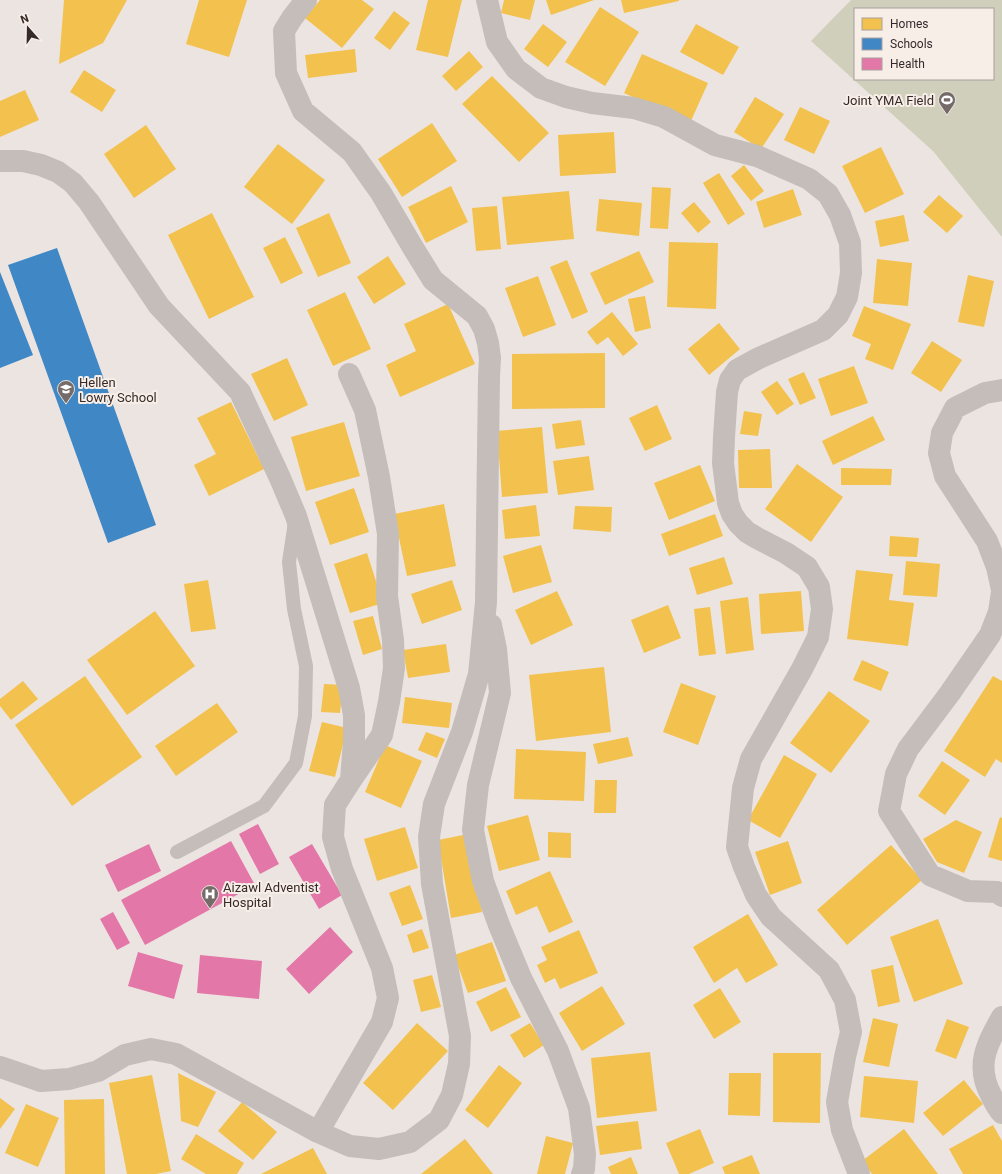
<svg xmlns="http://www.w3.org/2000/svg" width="1002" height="1174" viewBox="0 0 1002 1174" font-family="Roboto,sans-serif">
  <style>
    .green { fill: #cfcfbc; fill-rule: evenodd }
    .homes { fill: #f2c14e }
    .schools { fill: #3f88c5 }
    .health { fill: #e377a8 }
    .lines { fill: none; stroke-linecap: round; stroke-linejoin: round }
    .lane { stroke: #c4bdba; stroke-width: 14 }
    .street { stroke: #c4bdba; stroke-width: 22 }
    .labels { text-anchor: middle; stroke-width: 4; stroke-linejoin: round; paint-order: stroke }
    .poi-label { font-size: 13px; fill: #352a29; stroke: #f8eee8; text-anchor: start }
  </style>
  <rect width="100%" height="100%" fill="#ece4e0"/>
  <!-- green -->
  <path class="green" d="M 851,0 L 1002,0 L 1002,237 L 933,151 L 811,41 ZM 855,9 L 993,9 L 993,79 L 855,79 Z"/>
  <!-- homes -->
  <path class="homes" d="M 64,0 L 127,0 L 103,43 L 59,64 Z
    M 199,0 L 247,0 L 229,57 L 186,44 Z
    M 320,0 L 362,0 L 374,9 L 342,48 L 305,18 Z
    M 428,0 L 462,0 L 448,57 L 416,50 Z
    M 504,0 L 535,0 L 530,20 L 501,13 Z
    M 546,0 L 594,0 L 551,15 Z
    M 621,0 L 679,0 L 679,1 L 624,13 Z
    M 600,7 L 639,32 L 605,86 L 565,62 Z
    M 394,11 L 410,23 L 390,50 L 374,38 Z
    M 543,24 L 567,42 L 548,67 L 524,49 Z
    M 696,24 L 739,47 L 723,75 L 680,52 Z
    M 355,49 L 357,72 L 308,78 L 305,55 Z
    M 469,51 L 483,67 L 456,91 L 442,76 Z
    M 642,54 L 708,83 L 690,123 L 624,93 Z
    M 84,70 L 116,90 L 102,112 L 70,92 Z
    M 492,76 L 549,133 L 519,162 L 462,104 Z
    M 25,90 L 39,120 L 0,137 L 0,101 Z
    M 755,97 L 784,114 L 761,149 L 734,132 Z
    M 800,107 L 830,121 L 814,154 L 784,140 Z
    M 432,123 L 457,161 L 402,197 L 378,159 Z
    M 146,125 L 176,169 L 134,198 L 104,154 Z
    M 614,132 L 616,173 L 560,176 L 558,135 Z
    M 278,144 L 325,180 L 292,224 L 244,187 Z
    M 881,147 L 904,194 L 865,213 L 842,166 Z
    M 744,165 L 764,191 L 751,201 L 731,176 Z
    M 719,173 L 745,214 L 728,225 L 703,183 Z
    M 451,186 L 468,222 L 426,243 L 408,207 Z
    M 652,187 L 671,188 L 668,229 L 650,228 Z
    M 793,189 L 802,215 L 764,228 L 756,202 Z
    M 569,191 L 574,239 L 507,245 L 502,197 Z
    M 939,195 L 963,216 L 947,233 L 923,212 Z
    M 599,199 L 642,203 L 639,236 L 596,231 Z
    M 694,202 L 711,222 L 698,233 L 681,213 Z
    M 497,206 L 501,249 L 476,251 L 472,208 Z
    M 212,213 L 254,297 L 209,319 L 168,235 Z
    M 329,213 L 351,263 L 318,277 L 296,228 Z
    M 904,215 L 909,241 L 880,247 L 875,221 Z
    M 285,237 L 303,273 L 281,284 L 263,248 Z
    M 669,242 L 718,243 L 716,309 L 667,307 Z
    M 639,251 L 654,282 L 605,305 L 590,273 Z
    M 388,256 L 406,284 L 374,304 L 357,277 Z
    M 877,259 L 912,263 L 908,306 L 873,303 Z
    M 567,260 L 588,312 L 572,319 L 550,267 Z
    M 968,275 L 994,281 L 984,327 L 958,322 Z
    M 538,276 L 556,325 L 523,337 L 505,288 Z
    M 345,292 L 371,349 L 333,366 L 307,310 Z
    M 645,296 L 651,328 L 635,332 L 628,299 Z
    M 448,304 L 475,364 L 400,397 L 386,365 L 416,351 L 404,324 Z
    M 864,306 L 911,324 L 893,370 L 865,359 L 871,344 L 852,336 Z
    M 612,312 L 638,344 L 623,356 L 608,337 L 597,345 L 587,332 Z
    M 719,323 L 740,349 L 709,375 L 688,349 Z
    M 932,341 L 962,360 L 941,392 L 911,373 Z
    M 605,353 L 605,408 L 512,409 L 512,354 Z
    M 287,358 L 308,405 L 274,421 L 251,374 Z
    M 854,366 L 868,403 L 831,416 L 818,379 Z
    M 804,372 L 816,398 L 800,405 L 788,379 Z
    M 777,381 L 794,404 L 777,415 L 761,392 Z
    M 231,402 L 264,469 L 209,496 L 194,465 L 216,454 L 197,418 Z
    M 657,405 L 672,439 L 645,451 L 629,418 Z
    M 744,411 L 762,414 L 758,436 L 740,434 Z
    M 873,416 L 885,440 L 833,465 L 822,441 Z
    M 581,420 L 585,445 L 556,449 L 552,424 Z
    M 344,422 L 360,476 L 306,491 L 291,437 Z
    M 542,427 L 548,493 L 502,497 L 497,431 Z
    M 770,449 L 772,488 L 739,488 L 738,450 Z
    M 589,456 L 594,490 L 558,495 L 553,461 Z
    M 797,464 L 843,497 L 811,542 L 765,509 Z
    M 700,465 L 715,501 L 669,520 L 654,483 Z
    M 841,468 L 892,469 L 891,485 L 841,485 Z
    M 354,488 L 369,532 L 330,545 L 315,502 Z
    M 444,504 L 456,566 L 407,576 L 394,514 Z
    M 536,505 L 540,536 L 505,539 L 502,510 Z
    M 575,506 L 612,507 L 611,532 L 573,529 Z
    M 715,514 L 723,536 L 669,556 L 661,534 Z
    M 890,536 L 919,538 L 917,557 L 889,556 Z
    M 541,545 L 552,582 L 513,593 L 503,556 Z
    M 367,553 L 383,603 L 350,613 L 334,564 Z
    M 724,557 L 733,584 L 697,595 L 689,568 Z
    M 906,561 L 940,564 L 937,597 L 903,595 Z
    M 856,570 L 893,574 L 889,600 L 914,603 L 908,646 L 847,639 Z
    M 208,580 L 216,629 L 191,632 L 184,584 Z
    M 452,580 L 462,610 L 422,624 L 411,594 Z
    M 557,591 L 573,625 L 531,645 L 515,610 Z
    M 801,591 L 804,631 L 761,634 L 759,594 Z
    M 748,597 L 754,650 L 726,654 L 720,601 Z
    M 668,605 L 681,638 L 644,653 L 631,620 Z
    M 710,607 L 716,654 L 699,656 L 694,609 Z
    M 155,611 L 195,666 L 127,715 L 87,660 Z
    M 373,616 L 382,649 L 363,655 L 353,621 Z
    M 446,644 L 450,672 L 408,678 L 403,650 Z
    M 862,660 L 889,672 L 881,691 L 853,680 Z
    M 604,667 L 611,732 L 536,741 L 529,675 Z
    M 85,676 L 142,757 L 72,806 L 15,725 Z
    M 993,676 L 1002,681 L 1002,763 L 996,759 L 985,777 L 944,751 Z
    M 23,681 L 38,699 L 11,720 L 0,706 L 0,699 Z
    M 681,683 L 716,696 L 698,745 L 663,732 Z
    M 324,684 L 343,685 L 340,713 L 321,712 Z
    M 829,691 L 870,721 L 831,773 L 790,743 Z
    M 405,697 L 452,703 L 449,728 L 402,723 Z
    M 217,703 L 238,732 L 176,776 L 155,746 Z
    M 322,722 L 347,728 L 335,777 L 309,771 Z
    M 426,732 L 445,739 L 437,758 L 418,750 Z
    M 628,737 L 633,756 L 598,764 L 593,744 Z
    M 385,745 L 422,761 L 401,808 L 365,792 Z
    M 516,749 L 586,752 L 584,801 L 514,799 Z
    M 784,755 L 817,774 L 780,838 L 748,820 Z
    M 942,761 L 970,780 L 945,815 L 918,796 Z
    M 595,780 L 617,780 L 616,813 L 594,813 Z
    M 528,815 L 540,860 L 499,871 L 487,826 Z
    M 1000,817 L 1002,818 L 1002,861 L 988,857 Z
    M 956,820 L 982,832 L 964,873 L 937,862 L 923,839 Z
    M 405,827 L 418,868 L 377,881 L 364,839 Z
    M 548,832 L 571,833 L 571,858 L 548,857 Z
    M 468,834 L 482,912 L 451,918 L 438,840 Z
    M 788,841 L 802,883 L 770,895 L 755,852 Z
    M 891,845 L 922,880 L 847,945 L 817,910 Z
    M 550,871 L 573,922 L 549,933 L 537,906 L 516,915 L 506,891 Z
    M 410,885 L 423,919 L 402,926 L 389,893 Z
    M 748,914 L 778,965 L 746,983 L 737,968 L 714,983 L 693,947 Z
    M 938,919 L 963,984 L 914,1002 L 890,937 Z
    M 422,929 L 429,948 L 413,953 L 407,935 Z
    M 579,930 L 598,973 L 560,989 L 555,978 L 545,983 L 537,965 L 547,960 L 541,947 Z
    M 492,942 L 506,981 L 468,993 L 454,955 Z
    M 893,965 L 900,1002 L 878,1007 L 871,970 Z
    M 432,975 L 441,1007 L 421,1012 L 413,980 Z
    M 602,986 L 625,1024 L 582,1051 L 559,1013 Z
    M 506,987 L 521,1017 L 491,1032 L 476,1002 Z
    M 720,988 L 741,1022 L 714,1039 L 693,1005 Z
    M 873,1018 L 898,1024 L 889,1067 L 863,1062 Z
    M 947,1019 L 969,1027 L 956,1059 L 935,1051 Z
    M 417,1023 L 448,1051 L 393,1110 L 363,1083 Z
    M 530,1023 L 544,1045 L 524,1058 L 510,1035 Z
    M 650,1052 L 657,1111 L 597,1118 L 591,1058 Z
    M 773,1053 L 821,1053 L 820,1123 L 773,1122 Z
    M 499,1065 L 522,1083 L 488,1128 L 465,1110 Z
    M 178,1073 L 216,1092 L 198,1127 L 181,1121 Z
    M 729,1073 L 761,1073 L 760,1116 L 728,1115 Z
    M 152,1075 L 171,1171 L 156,1174 L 127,1174 L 109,1083 Z
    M 864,1076 L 918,1081 L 914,1123 L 860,1117 Z
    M 964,1080 L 983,1104 L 943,1136 L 923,1113 Z
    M 0,1098 L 15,1109 L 0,1129 Z
    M 104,1099 L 105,1174 L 65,1174 L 64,1100 Z
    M 242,1102 L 277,1132 L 253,1160 L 218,1131 Z
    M 26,1104 L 59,1118 L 38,1167 L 5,1153 Z
    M 638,1121 L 642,1149 L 600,1155 L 596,1126 Z
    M 993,1125 L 1002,1141 L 1002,1174 L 963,1174 L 949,1149 Z
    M 700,1129 L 714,1163 L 689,1174 L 679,1174 L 666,1143 Z
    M 904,1129 L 938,1174 L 872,1174 L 862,1161 Z
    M 196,1134 L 244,1163 L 237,1174 L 206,1174 L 181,1159 Z
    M 546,1136 L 573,1143 L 565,1174 L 537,1174 Z
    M 465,1139 L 493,1174 L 421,1174 Z
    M 313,1148 L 327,1174 L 261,1174 Z
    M 752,1155 L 760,1174 L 725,1174 L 722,1167 Z
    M 631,1157 L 638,1174 L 611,1174 L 608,1167 Z"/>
  <!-- schools -->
  <path class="schools" d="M 57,248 L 156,525 L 108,543 L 8,265 Z
    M 0,272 L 33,355 L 0,368 Z"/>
  <!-- health -->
  <path class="health" d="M 258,824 L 279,864 L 260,874 L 239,834 Z
    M 231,841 L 255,885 L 145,945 L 121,900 Z
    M 149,844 L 161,871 L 118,892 L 105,865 Z
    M 312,844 L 342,895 L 319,909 L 289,857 Z
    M 113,912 L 130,943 L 117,950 L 100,919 Z
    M 330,927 L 353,952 L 309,994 L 286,969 Z
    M 138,952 L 183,965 L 174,999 L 128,986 Z
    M 200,955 L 262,961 L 259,999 L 197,993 Z"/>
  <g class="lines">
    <!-- lane -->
    <path class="lane" d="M 177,852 L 264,806 L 296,763 L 305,716 L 306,666 L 294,609 L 289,562 L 295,522"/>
    <!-- street -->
    <path class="street" d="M 487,0 L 497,42 L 516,69 L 541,88 L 566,97 L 592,103 L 634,108 L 664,117 L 715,145 L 757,156 L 809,179 L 828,194 L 840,215 L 850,243 L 851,273 L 847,297 L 838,315 L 823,330 L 759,358 L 737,370 L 730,380 L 727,392 L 724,437 L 723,463 L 728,503 L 732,514 L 738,523 L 747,532 L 757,538 L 786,553 L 807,567 L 819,587 L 822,609 L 818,637 L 802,669 L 751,759 L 743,788 L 737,847 L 744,867 L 756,895 L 771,917 L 829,970 L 845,1000 L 851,1032 L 845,1057 L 837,1102 L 842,1130 L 859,1174
      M 0,161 L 23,161 L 41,165 L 58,172 L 73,183 L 89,202 L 159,306 L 240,392 L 280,478 L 296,516 L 349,688 L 354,715 L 354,741 L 351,780 L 335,805 L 333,837 L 342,869 L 382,968 L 388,998 L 382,1022 L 318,1132
      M 349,374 L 365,410 L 379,477 L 388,534 L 387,596 L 393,640 L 394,668 L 389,702 L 382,735 L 351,780
      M 1002,390 L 985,393 L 955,408 L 942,433 L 939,453 L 945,476 L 987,541 L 997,567 L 1002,590
      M 1002,592 L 999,612 L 990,635 L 950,693 L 908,749 L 896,774 L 889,811 L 930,875 L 968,891 L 997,892 L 1002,896
      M 491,625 L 496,649 L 500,693 L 478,785 L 473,830 L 483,881 L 499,925 L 521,978 L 558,1051 L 579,1108 L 585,1154 L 584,1169 L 582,1174
      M 1002,1017 C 987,1044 975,1065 991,1095 C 994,1101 997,1108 1002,1113
      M 0,1067 L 41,1081 L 69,1079 L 98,1071 L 125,1055 L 151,1049 L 176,1054 L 318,1132 L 350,1146 L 379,1149 L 410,1142 L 439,1120 L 452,1095 L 459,1064 L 460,1036 L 432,884 L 429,837 L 434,804 L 462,732 L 479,674 L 486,602 L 489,377 L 490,358 L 488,343 L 484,329 L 477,316 L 433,280 L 412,246 L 381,193 L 352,152 L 303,111 L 286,73 L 284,31 L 292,18 L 306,0"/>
  </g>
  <!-- icons -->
  <defs>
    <symbol id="stadium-pin" viewBox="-11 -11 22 30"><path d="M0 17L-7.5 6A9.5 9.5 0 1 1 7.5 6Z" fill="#756b69" stroke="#f8eee8"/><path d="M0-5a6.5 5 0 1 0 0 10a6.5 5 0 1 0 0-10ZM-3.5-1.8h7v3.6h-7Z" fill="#fff"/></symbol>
    <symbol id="school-pin" viewBox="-11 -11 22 30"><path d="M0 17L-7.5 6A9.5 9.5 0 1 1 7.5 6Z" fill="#756b69" stroke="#f8eee8"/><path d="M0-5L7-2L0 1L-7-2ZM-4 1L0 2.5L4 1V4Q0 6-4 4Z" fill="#fff"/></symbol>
    <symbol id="hospital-pin" viewBox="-11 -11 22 30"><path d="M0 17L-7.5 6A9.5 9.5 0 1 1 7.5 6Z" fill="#756b69" stroke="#f8eee8"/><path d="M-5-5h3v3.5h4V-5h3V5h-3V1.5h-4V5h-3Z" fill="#fff"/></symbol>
  </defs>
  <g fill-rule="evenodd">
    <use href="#stadium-pin" x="937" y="90" width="20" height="27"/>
    <use href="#school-pin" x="56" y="379" width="20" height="27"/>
    <use href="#hospital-pin" x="200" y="884" width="20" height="27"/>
  </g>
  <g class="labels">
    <!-- poi labels -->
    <g class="poi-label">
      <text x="934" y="105" text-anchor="end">Joint YMA Field</text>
      <text x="79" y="387">Hellen<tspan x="79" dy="15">Lowry School</tspan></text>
      <text x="223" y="892">Aizawl Adventist<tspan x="223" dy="15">Hospital</tspan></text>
    </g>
  </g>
  <!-- legend -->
  <rect x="854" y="8" width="140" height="72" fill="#f8eee8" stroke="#aaa09c"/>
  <rect x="862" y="18" width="20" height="12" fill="#f2c14e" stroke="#aaa09c"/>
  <text x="890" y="28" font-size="12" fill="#352a29">Homes</text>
  <rect x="862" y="38" width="20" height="12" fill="#3f88c5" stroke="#aaa09c"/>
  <text x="890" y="48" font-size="12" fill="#352a29">Schools</text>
  <rect x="862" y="58" width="20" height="12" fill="#e377a8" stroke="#aaa09c"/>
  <text x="890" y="68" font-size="12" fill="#352a29">Health</text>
  <!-- north arrow -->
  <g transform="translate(28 28) rotate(340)" stroke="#f8eee8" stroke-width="3" paint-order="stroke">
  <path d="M0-3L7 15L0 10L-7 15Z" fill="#352a29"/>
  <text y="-6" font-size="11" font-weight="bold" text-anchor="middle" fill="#352a29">N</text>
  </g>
</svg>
